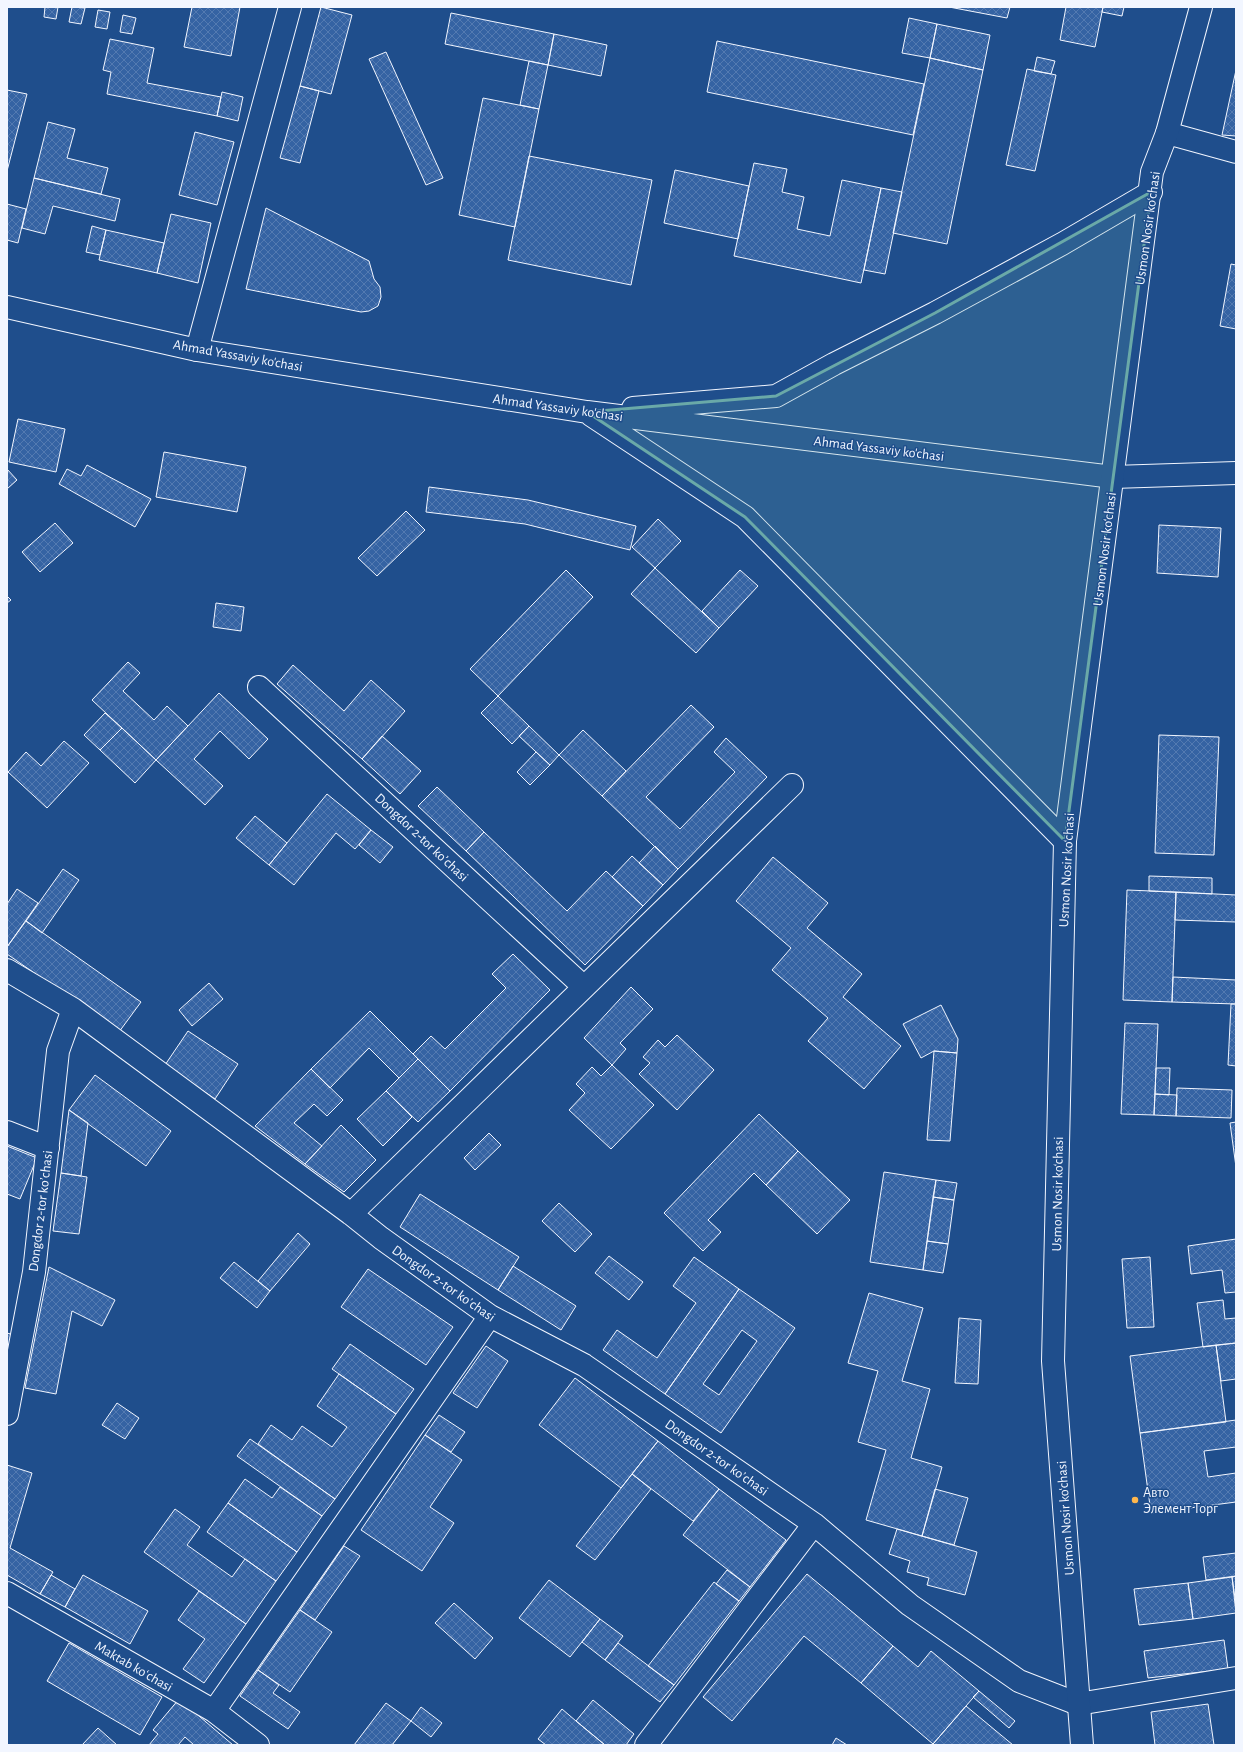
<svg xmlns="http://www.w3.org/2000/svg" width="1243" height="1752" viewBox="0 0 1243 1752" font-family="'Alegreya Sans',sans-serif">
  <style>
    .building { fill: url(#building-cross-hatch); stroke: #f2f6ff; fill-rule: evenodd }
    .lines { fill: none; stroke-linecap: round; stroke-linejoin: round }
    .minor-casing { stroke: #f2f6ff; stroke-width: 24 }
    .tertiary-casing { stroke: #f2f6ff; stroke-width: 24 }
    .secondary-casing { stroke: #f2f6ff; stroke-width: 24 }
    .primary-casing { stroke: #f2f6ff; stroke-width: 24 }
    .minor { stroke: #1f4e8c; stroke-width: 22 }
    .tertiary { stroke: #1f4e8c; stroke-width: 22 }
    .secondary { stroke: #1f4e8c; stroke-width: 22 }
    .primary { stroke: #1f4e8c; stroke-width: 22 }
    .marked { fill: #6aa9a8; fill-opacity: 0.2; stroke: #6aa9a8; stroke-width: 3; stroke-linejoin: round }
    .poi-dot { fill: #ffb74d; stroke: #1f4e8c; stroke-width: 1.5 }
    .labels { text-anchor: middle; stroke-width: 3; stroke-linejoin: round; paint-order: stroke }
    .street-label { font-size: 14px; fill: #f2f6ff; stroke: #1f4e8c }
    .poi-label { font-size: 14px; fill: #f2f6ff; stroke: #1f4e8c; text-anchor: start }
  </style>
  <defs>
    <pattern id="building-cross-hatch" width="8" height="8" patternUnits="userSpaceOnUse"><rect width="8" height="8" fill="#3563a3"/><path d="M0 0l8 8M0 8l8-8" fill="none" stroke="#537ab1"/></pattern>
  </defs>
  <rect width="100%" height="100%" fill="#1f4e8c"/>
  <!-- building -->
  <path class="building" d="M 45,7 L 58,7 L 56,19 L 44,17 Z
    M 72,7 L 85,8 L 81,24 L 69,22 Z
    M 192,7 L 240,7 L 231,56 L 184,47 Z
    M 321,7 L 352,15 L 331,94 L 300,86 Z
    M 949,7 L 1010,7 L 1007,18 Z
    M 1066,7 L 1103,7 L 1095,47 L 1060,40 Z
    M 1103,7 L 1124,7 L 1122,16 L 1102,12 Z
    M 98,10 L 110,12 L 107,29 L 95,27 Z
    M 451,13 L 554,34 L 548,65 L 445,44 Z
    M 123,15 L 136,18 L 132,34 L 120,32 Z
    M 909,18 L 937,24 L 930,58 L 902,53 Z
    M 937,24 L 990,35 L 983,70 L 930,58 Z
    M 554,34 L 607,45 L 601,76 L 548,65 Z
    M 110,39 L 154,48 L 147,83 L 221,97 L 217,116 L 107,94 L 111,72 L 103,70 Z
    M 717,41 L 924,84 L 913,135 L 707,92 Z
    M 386,52 L 443,178 L 426,185 L 369,59 Z
    M 1037,57 L 1055,61 L 1051,74 L 1034,71 Z
    M 930,58 L 983,70 L 947,244 L 893,233 Z
    M 529,61 L 548,65 L 539,109 L 520,105 Z
    M 1027,69 L 1056,75 L 1035,171 L 1006,165 Z
    M 1236,70 L 1236,136 L 1222,135 Z
    M 300,86 L 319,91 L 300,163 L 280,158 Z
    M 7,90 L 27,94 L 7,171 Z
    M 222,92 L 243,97 L 238,121 L 217,116 Z
    M 483,98 L 539,109 L 515,227 L 459,215 Z
    M 48,122 L 75,129 L 67,158 L 108,168 L 101,194 L 34,178 Z
    M 195,132 L 234,142 L 217,205 L 179,195 Z
    M 529,156 L 652,180 L 631,285 L 508,260 Z
    M 754,163 L 787,169 L 782,192 L 804,197 L 797,229 L 830,236 L 842,180 L 881,188 L 861,283 L 734,256 Z
    M 675,170 L 749,186 L 738,239 L 664,223 Z
    M 34,178 L 120,199 L 115,221 L 53,206 L 45,234 L 22,228 Z
    M 881,188 L 902,192 L 885,274 L 864,270 Z
    M 7,204 L 26,209 L 18,243 L 7,240 Z
    M 266,208 L 369,261 L 374,279 L 380,287 L 381,297 L 378,306 L 369,311 L 361,312 L 246,289 Z
    M 171,214 L 211,223 L 198,283 L 157,273 Z
    M 92,226 L 106,230 L 100,255 L 86,252 Z
    M 106,230 L 164,243 L 157,273 L 99,260 Z
    M 1231,264 L 1236,265 L 1236,329 L 1220,326 Z
    M 18,419 L 65,429 L 56,472 L 9,462 Z
    M 164,452 L 246,467 L 237,512 L 156,497 Z
    M 87,465 L 151,499 L 135,527 L 59,484 L 67,469 L 81,476 Z
    M 7,469 L 17,480 L 7,489 Z
    M 429,487 L 528,500 L 636,526 L 630,550 L 525,524 L 426,512 Z
    M 406,511 L 425,530 L 377,576 L 358,558 Z
    M 658,519 L 681,541 L 655,568 L 632,547 Z
    M 55,523 L 73,543 L 40,572 L 22,552 Z
    M 1159,525 L 1221,528 L 1218,577 L 1157,573 Z
    M 655,568 L 719,628 L 696,653 L 631,594 Z
    M 566,570 L 593,597 L 498,696 L 470,669 Z
    M 740,570 L 758,586 L 719,628 L 702,611 Z
    M 7,596 L 11,600 L 7,603 Z
    M 216,603 L 244,607 L 241,631 L 213,627 Z
    M 128,662 L 140,673 L 123,691 L 154,720 L 167,706 L 188,726 L 156,760 L 92,700 Z
    M 293,665 L 344,711 L 371,680 L 405,711 L 362,759 L 277,684 Z
    M 219,693 L 268,739 L 249,759 L 220,731 L 194,759 L 223,786 L 205,805 L 156,760 Z
    M 498,696 L 529,726 L 512,744 L 481,713 Z
    M 691,705 L 714,727 L 646,797 L 680,829 L 735,772 L 714,752 L 726,738 L 767,777 L 678,869 L 602,796 Z
    M 105,713 L 122,728 L 100,750 L 84,735 Z
    M 529,726 L 559,755 L 550,765 L 519,736 Z
    M 122,728 L 156,760 L 135,783 L 100,750 Z
    M 583,730 L 626,771 L 602,796 L 559,755 Z
    M 1159,735 L 1219,737 L 1214,855 L 1155,853 Z
    M 382,736 L 421,771 L 400,794 L 362,759 Z
    M 64,741 L 89,763 L 47,808 L 8,772 L 26,752 L 41,766 Z
    M 536,752 L 550,765 L 530,785 L 517,772 Z
    M 437,787 L 484,832 L 466,851 L 418,806 Z
    M 327,794 L 371,830 L 355,849 L 336,833 L 294,885 L 269,865 Z
    M 255,816 L 287,843 L 269,865 L 236,838 Z
    M 371,830 L 393,847 L 380,863 L 359,845 Z
    M 484,832 L 567,911 L 606,871 L 643,906 L 585,965 L 466,851 Z
    M 655,846 L 678,869 L 663,885 L 639,863 Z
    M 632,856 L 663,885 L 643,906 L 612,877 Z
    M 773,857 L 828,903 L 807,928 L 862,974 L 843,997 L 901,1046 L 864,1089 L 808,1041 L 828,1018 L 772,970 L 791,948 L 736,901 Z
    M 63,869 L 79,880 L 42,933 L 26,921 Z
    M 1149,876 L 1212,878 L 1212,894 L 1149,891 Z
    M 17,889 L 38,903 L 7,947 L 7,904 Z
    M 1127,890 L 1176,892 L 1172,1002 L 1123,1000 Z
    M 1176,892 L 1236,895 L 1236,922 L 1175,920 Z
    M 26,921 L 141,1002 L 119,1032 L 7,954 L 7,947 Z
    M 513,954 L 550,990 L 450,1091 L 413,1054 L 431,1036 L 445,1049 L 506,988 L 492,974 Z
    M 1173,977 L 1236,980 L 1236,1004 L 1172,1002 Z
    M 209,983 L 223,999 L 192,1026 L 179,1010 Z
    M 631,987 L 653,1009 L 620,1043 L 626,1049 L 612,1065 L 584,1038 Z
    M 1231,1004 L 1236,1004 L 1236,1066 L 1228,1065 Z
    M 941,1005 L 958,1039 L 957,1053 L 934,1051 L 921,1058 L 903,1024 Z
    M 370,1011 L 418,1059 L 399,1078 L 369,1048 L 330,1088 L 311,1069 Z
    M 1125,1023 L 1158,1024 L 1154,1115 L 1121,1114 Z
    M 188,1031 L 238,1064 L 215,1099 L 165,1065 Z
    M 677,1035 L 714,1070 L 677,1110 L 639,1074 L 650,1063 L 643,1057 L 658,1040 L 665,1047 Z
    M 934,1051 L 957,1053 L 950,1141 L 927,1140 Z
    M 418,1059 L 450,1091 L 418,1122 L 386,1091 Z
    M 612,1065 L 654,1105 L 611,1149 L 569,1110 L 585,1093 L 576,1084 L 592,1067 L 601,1076 Z
    M 1156,1068 L 1170,1068 L 1169,1095 L 1155,1094 Z
    M 311,1069 L 343,1100 L 327,1116 L 314,1104 L 294,1123 L 322,1146 L 305,1164 L 255,1126 Z
    M 95,1075 L 171,1131 L 146,1166 L 69,1110 Z
    M 1177,1088 L 1232,1090 L 1231,1118 L 1176,1116 Z
    M 386,1091 L 412,1117 L 383,1146 L 357,1119 Z
    M 1155,1094 L 1177,1095 L 1176,1116 L 1154,1115 Z
    M 69,1110 L 88,1123 L 81,1176 L 61,1173 Z
    M 759,1114 L 798,1151 L 766,1185 L 754,1173 L 708,1220 L 721,1232 L 703,1251 L 664,1213 Z
    M 1236,1122 L 1236,1167 L 1230,1123 Z
    M 341,1125 L 376,1160 L 344,1192 L 305,1164 Z
    M 489,1133 L 501,1145 L 475,1170 L 464,1158 Z
    M 7,1146 L 37,1158 L 20,1199 L 7,1194 Z
    M 798,1151 L 850,1200 L 817,1234 L 766,1185 Z
    M 884,1172 L 936,1180 L 923,1270 L 870,1262 Z
    M 61,1173 L 87,1177 L 79,1234 L 53,1231 Z
    M 936,1180 L 957,1183 L 954,1200 L 933,1197 Z
    M 420,1194 L 519,1257 L 498,1290 L 400,1227 Z
    M 933,1197 L 954,1200 L 948,1244 L 927,1241 Z
    M 559,1203 L 592,1234 L 575,1252 L 542,1221 Z
    M 298,1233 L 310,1244 L 270,1291 L 258,1281 Z
    M 1236,1239 L 1236,1292 L 1225,1293 L 1222,1270 L 1191,1274 L 1188,1246 Z
    M 927,1241 L 948,1244 L 943,1273 L 923,1270 Z
    M 609,1256 L 643,1282 L 629,1300 L 595,1273 Z
    M 694,1257 L 739,1289 L 665,1394 L 603,1350 L 617,1330 L 657,1358 L 696,1303 L 673,1286 Z
    M 1150,1257 L 1154,1327 L 1127,1328 L 1122,1259 Z
    M 234,1262 L 270,1291 L 257,1308 L 220,1278 Z
    M 513,1266 L 576,1306 L 561,1330 L 498,1290 Z
    M 49,1267 L 115,1300 L 102,1326 L 72,1311 L 56,1394 L 25,1388 Z
    M 368,1269 L 453,1327 L 426,1365 L 341,1307 Z
    M 739,1289 L 795,1328 L 721,1433 L 665,1394 ZM 742,1330 L 757,1341 L 719,1395 L 703,1384 Z
    M 869,1293 L 923,1308 L 902,1381 L 930,1389 L 911,1458 L 942,1467 L 922,1536 L 866,1520 L 886,1450 L 858,1442 L 878,1371 L 848,1363 Z
    M 1223,1300 L 1225,1319 L 1236,1318 L 1236,1343 L 1203,1347 L 1197,1303 Z
    M 959,1318 L 981,1320 L 978,1384 L 955,1383 Z
    M 7,1333 L 14,1335 L 7,1357 Z
    M 1236,1343 L 1236,1379 L 1221,1381 L 1216,1345 Z
    M 350,1344 L 414,1389 L 396,1414 L 332,1369 Z
    M 1216,1345 L 1226,1422 L 1140,1433 L 1130,1356 Z
    M 486,1346 L 508,1361 L 477,1408 L 453,1393 Z
    M 339,1374 L 396,1414 L 335,1499 L 258,1444 L 271,1425 L 292,1440 L 302,1426 L 332,1447 L 347,1427 L 317,1406 Z
    M 575,1378 L 658,1441 L 621,1488 L 539,1425 Z
    M 117,1403 L 139,1418 L 125,1439 L 102,1425 Z
    M 439,1415 L 465,1432 L 451,1452 L 425,1435 Z
    M 1236,1420 L 1236,1447 L 1204,1451 L 1208,1477 L 1236,1473 L 1236,1502 L 1151,1513 L 1140,1433 Z
    M 425,1435 L 462,1460 L 430,1507 L 454,1523 L 422,1571 L 361,1530 Z
    M 250,1439 L 335,1499 L 322,1516 L 237,1456 Z
    M 658,1441 L 719,1489 L 693,1521 L 632,1474 Z
    M 7,1465 L 32,1473 L 10,1548 L 53,1572 L 40,1594 L 7,1575 Z
    M 632,1474 L 651,1489 L 595,1560 L 576,1546 Z
    M 245,1479 L 272,1498 L 280,1487 L 322,1516 L 297,1552 L 228,1503 Z
    M 719,1489 L 786,1540 L 750,1587 L 683,1535 Z
    M 935,1489 L 968,1498 L 954,1545 L 922,1536 Z
    M 228,1503 L 297,1552 L 276,1581 L 207,1532 Z
    M 175,1509 L 200,1527 L 187,1545 L 232,1577 L 245,1559 L 276,1581 L 246,1624 L 144,1552 Z
    M 897,1529 L 977,1552 L 965,1595 L 927,1585 L 929,1578 L 907,1572 L 910,1561 L 889,1554 Z
    M 344,1546 L 360,1556 L 315,1620 L 300,1610 Z
    M 1236,1553 L 1236,1576 L 1206,1580 L 1203,1557 Z
    M 727,1570 L 750,1587 L 739,1601 L 716,1584 Z
    M 807,1574 L 893,1646 L 861,1683 L 804,1636 L 732,1721 L 703,1697 Z
    M 51,1575 L 75,1589 L 65,1607 L 40,1594 Z
    M 83,1575 L 148,1611 L 130,1644 L 65,1607 Z
    M 1236,1576 L 1236,1605 L 1232,1577 Z
    M 1232,1577 L 1236,1613 L 1193,1619 L 1188,1583 Z
    M 549,1580 L 600,1619 L 570,1657 L 519,1618 Z
    M 714,1582 L 739,1601 L 674,1685 L 648,1666 Z
    M 1188,1583 L 1193,1619 L 1139,1625 L 1134,1589 Z
    M 199,1591 L 246,1624 L 204,1683 L 183,1669 L 205,1639 L 178,1620 Z
    M 454,1603 L 493,1638 L 475,1659 L 435,1623 Z
    M 300,1610 L 332,1632 L 290,1692 L 258,1670 Z
    M 600,1619 L 623,1636 L 605,1660 L 582,1642 Z
    M 1224,1640 L 1228,1669 L 1148,1678 L 1144,1651 Z
    M 69,1643 L 162,1697 L 140,1735 L 47,1681 Z
    M 618,1643 L 674,1685 L 660,1702 L 605,1660 Z
    M 893,1646 L 918,1667 L 931,1651 L 979,1691 L 933,1744 L 861,1683 Z
    M 258,1670 L 279,1685 L 273,1693 L 300,1712 L 288,1729 L 240,1696 Z
    M 979,1691 L 1015,1721 L 1009,1728 L 973,1697 Z
    M 179,1699 L 233,1745 L 194,1745 L 185,1737 L 178,1745 L 149,1745 L 158,1734 L 153,1730 Z
    M 593,1700 L 634,1734 L 626,1745 L 605,1745 L 576,1721 Z
    M 386,1703 L 411,1721 L 392,1745 L 354,1745 Z
    M 1208,1704 L 1214,1745 L 1155,1745 L 1151,1712 Z
    M 966,1706 L 1013,1745 L 935,1745 L 933,1744 Z
    M 421,1707 L 442,1723 L 431,1737 L 411,1721 Z
    M 562,1709 L 576,1721 L 605,1745 L 546,1745 L 538,1739 Z
    M 98,1728 L 117,1745 L 82,1745 Z
    M 836,1738 L 847,1745 L 832,1745 Z"/>
  <g class="lines">
    <defs>
      <path id="minor" d="M 1167,133 L 1236,152
        M 197,350 L 290,7
        M 259,687 L 584,987
        M 7,970 L 73,1009 L 351,1214 L 381,1238 L 490,1316 L 584,1365 L 814,1524 L 910,1605 L 1019,1681 L 1078,1704 L 1236,1678
        M 7,1132 L 48,1148
        M 351,1214 L 792,785
        M 7,1414 L 34,1272 L 58,1051 L 73,1009
        M 7,1593 L 214,1711 L 258,1745
        M 214,1711 L 490,1316
        M 646,1745 L 814,1524"/>
      <path id="tertiary" d="M 1113,477 L 1236,473"/>
      <path id="secondary" d="M 7,307 L 197,350 L 587,412 L 1113,477
        M 633,408 L 776,396 L 834,364 L 935,313 L 1062,244 L 1151,192
        M 591,415 L 745,517 L 1065,841"/>
      <path id="primary" d="M 1082,1745 L 1053,1361 L 1065,841 L 1152,172 L 1167,133 L 1201,7"/>
    </defs>
    <!-- minor casing -->
    <use href="#minor" class="minor-casing"/>
    <!-- tertiary casing -->
    <use href="#tertiary" class="tertiary-casing"/>
    <!-- secondary casing -->
    <use href="#secondary" class="secondary-casing"/>
    <!-- primary casing -->
    <use href="#primary" class="primary-casing"/>
    <!-- minor -->
    <use href="#minor" class="minor"/>
    <!-- tertiary -->
    <use href="#tertiary" class="tertiary"/>
    <!-- secondary -->
    <use href="#secondary" class="secondary"/>
    <!-- primary -->
    <use href="#primary" class="primary"/>
  </g>
  <!-- marked area -->
  <path class="marked" d="M 1151,192 L 1065,841 L 745,517 L 587,412 L 776,396 L 935,313 Z"/>
  <!-- markers -->
  <circle class="poi-dot" cx="1135" cy="1500" r="4"/>
  <g class="labels">
    <!-- street labels -->
    <g class="street-label">
      <text transform="translate(1147 228) rotate(-82)" y="5">Usmon Nosir ko‘chasi</text>
      <text transform="translate(238 355) rotate(10)" y="5">Ahmad Yassaviy ko'chasi</text>
      <text transform="translate(558 407) rotate(8)" y="5">Ahmad Yassaviy ko'chasi</text>
      <text transform="translate(879 448) rotate(7)" y="5">Ahmad Yassaviy ko'chasi</text>
      <text transform="translate(1104 549) rotate(-83)" y="5">Usmon Nosir ko‘chasi</text>
      <text transform="translate(422 837) rotate(43)" y="5">Dongdor 2-tor koʼchasi</text>
      <text transform="translate(1066 870) rotate(-87)" y="5">Usmon Nosir ko‘chasi</text>
      <text transform="translate(1057 1194) rotate(-89)" y="5">Usmon Nosir ko‘chasi</text>
      <text transform="translate(40 1211) rotate(-83)" y="5">Dongdor 2-tor koʼchasi</text>
      <text transform="translate(444 1283) rotate(35)" y="5">Dongdor 2-tor koʼchasi</text>
      <text transform="translate(717 1457) rotate(35)" y="5">Dongdor 2-tor koʼchasi</text>
      <text transform="translate(1065 1518) rotate(-94)" y="5">Usmon Nosir ko‘chasi</text>
      <text transform="translate(134 1666) rotate(30)" y="5">Maktab koʻchasi</text>
    </g>
    <!-- poi labels -->
    <g class="poi-label">
      <text x="1143" y="1497">Авто<tspan x="1143" dy="16">Элемент Торг</tspan></text>
    </g>
  </g>
  <!-- border -->
  <rect width="1243" height="1752" fill="none" stroke="#f2f6ff" stroke-width="16"/>
</svg>
